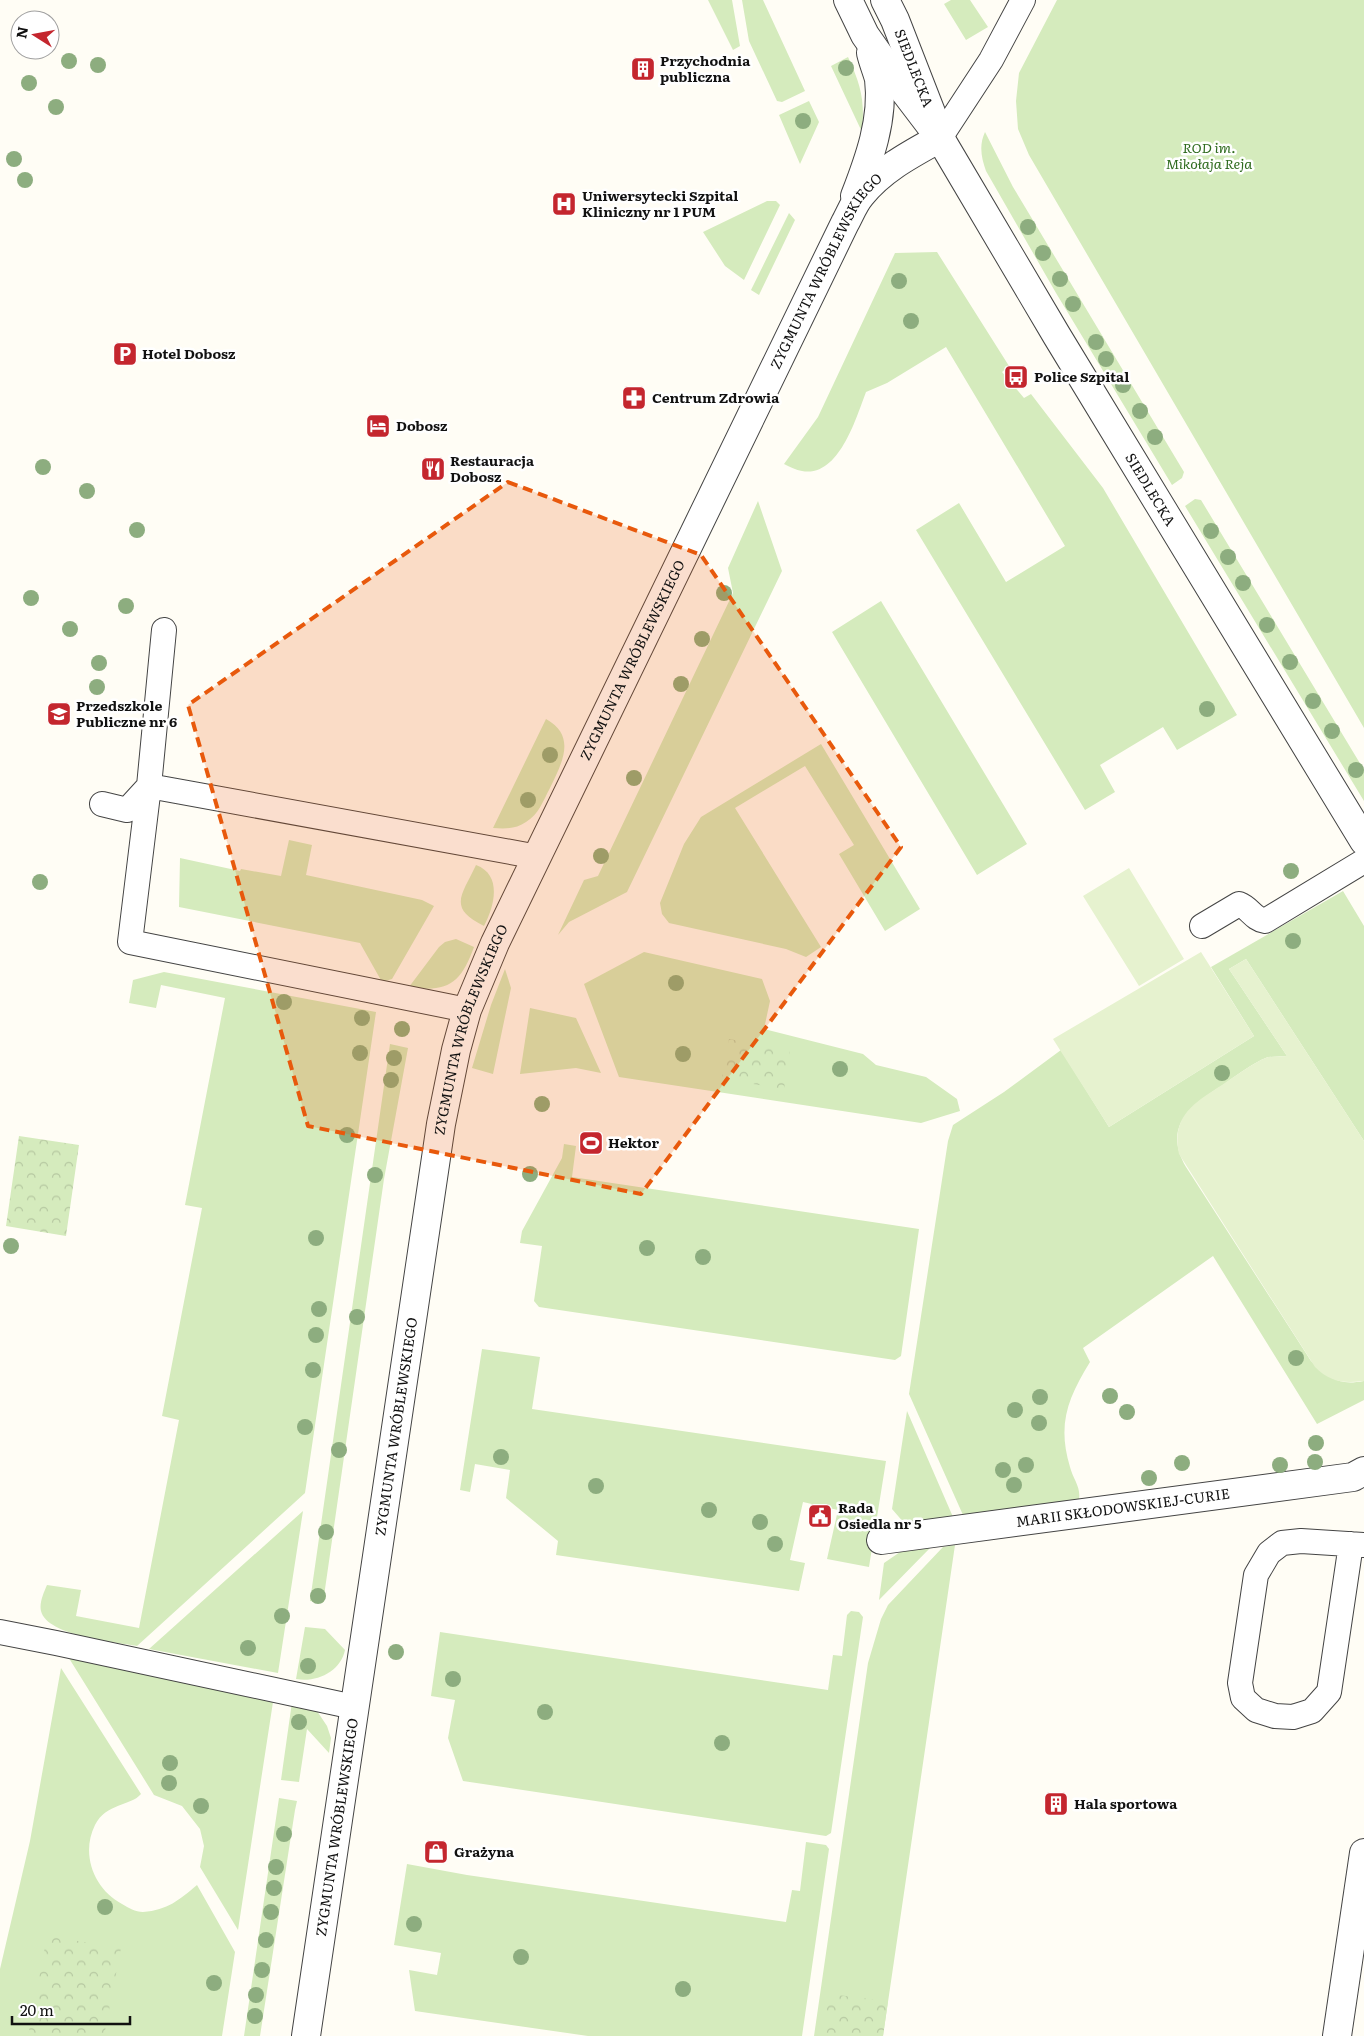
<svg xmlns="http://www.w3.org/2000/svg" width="1364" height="2036" viewBox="0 0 1364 2036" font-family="Literata,serif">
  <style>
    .grass { fill: #d5ebbd }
    .park { fill: url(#park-crowns) }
    .pitch { fill: #e6f2cf }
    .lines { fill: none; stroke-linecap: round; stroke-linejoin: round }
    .service-casing { stroke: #444; stroke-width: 26 }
    .minor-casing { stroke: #444; stroke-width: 30 }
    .service { stroke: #fff; stroke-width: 24 }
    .minor { stroke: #fff; stroke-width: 28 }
    .tree { fill: #8dad7f }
    .marked { fill: #e8590c; fill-opacity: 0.2; stroke: #e8590c; stroke-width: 4; stroke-dasharray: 10 6; stroke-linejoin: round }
    .labels { text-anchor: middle; stroke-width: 5; stroke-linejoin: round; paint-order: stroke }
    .poi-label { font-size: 14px; font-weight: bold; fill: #111; stroke: #fff; text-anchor: start }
    .street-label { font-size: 14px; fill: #111; stroke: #fff }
    .park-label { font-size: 14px; font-style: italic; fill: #2f6b1f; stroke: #fff }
  </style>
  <defs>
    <pattern id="park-crowns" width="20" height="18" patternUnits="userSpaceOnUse" patternTransform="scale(1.25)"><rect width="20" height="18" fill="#d5ebbd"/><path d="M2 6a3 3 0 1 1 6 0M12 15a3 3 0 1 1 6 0" fill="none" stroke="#b6c8a1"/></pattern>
  </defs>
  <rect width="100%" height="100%" fill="#fffdf5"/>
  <!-- grass -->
  <path class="grass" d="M 708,0 L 732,0 L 740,46 L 733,50 Z
    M 742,0 L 763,0 L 805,91 L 782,102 L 777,101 L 749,41 Z
    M 951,0 L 970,0 L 988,27 L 966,40 L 944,4 Z
    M 1057,0 L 1364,0 L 1364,728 L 1029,155 L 1018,129 L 1016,101 L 1019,73 Z
    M 848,57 C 861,85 865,101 862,132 L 831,66 Z
    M 809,101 L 819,122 L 800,164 L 779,115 Z
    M 985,132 L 1013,187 L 1184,472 L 1182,478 L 1172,485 L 1056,293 L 986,171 C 981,157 979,145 985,132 Z
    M 767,201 L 776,201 L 780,205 L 744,280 L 725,266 L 703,232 Z
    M 789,213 L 795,220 L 759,295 L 751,290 Z
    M 937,252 L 1009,366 L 1002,372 L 1024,398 L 1031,394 L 1103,488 L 1237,715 L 1177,750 L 1163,727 L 1100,765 L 1115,792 L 1085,810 L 916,530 L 959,503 L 1006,582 L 1065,546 L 946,347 L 887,383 L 866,392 C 856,418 839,478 802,471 C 796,470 790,467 784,464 L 818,417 L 895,253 Z
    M 1195,499 L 1201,500 L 1364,770 L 1364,801 L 1185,506 Z
    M 758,501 L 782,571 L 627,892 L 569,922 L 558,935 L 584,880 L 598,876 L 733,593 L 728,568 Z
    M 881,601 L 1027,844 L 977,875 L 832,632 Z
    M 546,719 C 577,736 562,763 550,788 C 543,801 539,814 526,822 C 516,829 505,829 493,828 Z
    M 821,744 L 920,909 L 885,931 L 839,854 L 854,845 L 805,766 L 735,808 L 821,947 L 806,957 L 786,949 L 669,923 L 662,914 L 660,903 L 684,844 L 701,817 Z
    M 289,840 L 312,845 L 306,875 L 422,900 L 434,906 L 392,979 L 382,982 L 360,943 L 179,907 L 180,858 L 240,871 L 241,869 L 281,876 Z
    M 476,865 C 503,875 494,907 484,926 C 447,908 462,895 476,865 Z
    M 1343,891 L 1364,926 L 1364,1141 L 1246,959 L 1229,969 L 1287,1056 L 1268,1057 L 1261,1060 C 1248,1067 1235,1076 1223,1085 C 1191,1105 1162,1126 1186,1167 L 1311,1361 C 1331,1378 1337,1386 1364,1381 L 1364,1400 L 1317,1424 L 1213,1256 L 1083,1348 L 1090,1362 C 1068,1398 1057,1424 1070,1467 C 1073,1479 1081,1487 1079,1499 L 963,1515 L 909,1394 L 948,1141 L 953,1125 L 1004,1092 L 1061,1050 L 1109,1127 L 1254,1036 L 1211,967 Z
    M 456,939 L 474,947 C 461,983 448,993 409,987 L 439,947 L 445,942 Z
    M 644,952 L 762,979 L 770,1001 L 764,1029 L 863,1054 L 876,1065 L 926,1077 L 957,1099 L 960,1111 L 921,1123 L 619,1077 L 584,984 Z
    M 505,969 L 511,988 L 493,1074 L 472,1068 L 491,1005 Z
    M 164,972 L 376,1012 L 305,1493 L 137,1646 C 116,1642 47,1636 41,1611 C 39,1603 44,1592 47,1585 L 81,1590 L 76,1616 L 139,1628 L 179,1420 L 162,1416 L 202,1208 L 185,1205 L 225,998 L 161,985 L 156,1008 L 129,1003 L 133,980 Z
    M 530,1008 L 576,1018 L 601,1073 L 576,1068 L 520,1074 Z
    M 390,1044 L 408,1048 L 384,1179 L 323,1603 L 310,1601 Z
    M 564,1144 L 576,1146 L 572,1177 L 919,1229 L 901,1356 L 895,1360 L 539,1307 L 534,1301 L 542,1246 L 520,1243 L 522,1231 L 562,1158 Z
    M 482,1349 L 540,1357 L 532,1409 L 886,1461 L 869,1567 L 827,1559 L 838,1510 L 803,1502 L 790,1560 L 805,1563 L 799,1591 L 556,1555 L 558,1541 L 506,1498 L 510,1470 L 475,1464 L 470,1492 L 460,1490 Z
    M 907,1411 L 953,1517 L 905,1524 L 892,1509 Z
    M 303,1511 L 278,1673 L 149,1649 Z
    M 955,1545 L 883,2036 L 814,2036 L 868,1663 L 881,1619 L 888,1605 L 943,1547 Z
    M 931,1547 L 879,1600 L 884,1563 L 903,1550 Z
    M 851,1611 L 859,1612 L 863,1617 L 831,1833 L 826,1836 L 463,1781 L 448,1738 L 455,1700 L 431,1696 L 440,1632 L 828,1690 L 833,1655 L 842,1656 L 847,1615 Z
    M 305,1627 L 325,1629 L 345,1650 C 341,1671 317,1683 296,1679 Z
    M 67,1655 L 273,1702 L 238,1930 L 200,1867 L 204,1846 L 200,1829 L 182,1806 L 154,1795 Z
    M 61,1668 L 141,1794 C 131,1806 106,1803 95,1825 C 80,1855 95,1890 122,1904 C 129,1908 135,1912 143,1912 C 168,1910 179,1900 197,1885 L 235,1952 L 222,2036 L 0,2036 L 0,1969 L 30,1841 Z
    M 292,1702 L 317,1711 L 327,1726 L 331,1738 L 329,1753 L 307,1729 L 299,1782 L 281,1780 Z
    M 279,1798 L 297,1801 L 295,1810 L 260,2036 L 244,2036 Z
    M 806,1842 L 826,1845 L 829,1849 L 802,2036 L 588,2036 L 415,2011 L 409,1970 L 437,1975 L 441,1953 L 394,1945 L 407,1864 L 467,1875 L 786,1922 L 792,1890 L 800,1891 Z"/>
  <!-- park -->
  <path class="park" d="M 729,1039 L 790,1050 L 784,1089 L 722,1079 Z
    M 19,1136 L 79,1145 L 66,1236 L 6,1226 Z
    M 47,1936 L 121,1948 L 104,2036 L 28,2036 Z
    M 829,1994 L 888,2001 L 883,2036 L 823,2036 Z"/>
  <!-- pitch -->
  <path class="pitch" d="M 1129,868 L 1184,959 L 1139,986 L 1083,896 Z
    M 1201,952 L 1254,1036 L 1109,1127 L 1053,1039 Z
    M 1246,959 L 1364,1141 L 1364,1381 L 1362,1381 C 1343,1384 1329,1381 1315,1367 L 1179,1154 C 1171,1116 1194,1103 1222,1085 C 1235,1076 1248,1067 1261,1060 L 1268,1057 L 1287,1056 L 1229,969 Z"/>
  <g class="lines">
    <defs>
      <path id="service" d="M 940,138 L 991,60 L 1023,0
        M 164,630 L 149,786 L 538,857
        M 149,786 L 130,942 L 467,1010
        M 102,804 L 127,810 L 149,786
        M 1202,926 L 1239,904 C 1250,908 1253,919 1265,921 L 1364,861
        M 1351,1544 L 1329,1692 L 1312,1711 L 1293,1717 L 1275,1716 L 1256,1710 L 1243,1698 L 1240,1683 L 1256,1575 L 1269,1553 L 1282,1543 L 1301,1541 L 1364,1545
        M 0,1632 L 56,1643 L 354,1707"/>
      <g id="minor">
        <path id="s1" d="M 848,0 L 865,35 L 905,92 L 940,138 L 1057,336 L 1364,841"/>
        <path id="s2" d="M 885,0 L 895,20 L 932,115"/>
        <path d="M 855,196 C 869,160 884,119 879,79 C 877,71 873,62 871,53"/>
        <path id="s3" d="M 881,1540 L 1353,1477 L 1364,1471"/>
        <path id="s4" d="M 306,2036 L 441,1124 L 456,1050 L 467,1010 L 495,943 L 845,223 C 850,214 854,203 861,195 C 882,169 911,154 940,138"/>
        <path d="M 1337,2036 L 1364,1853"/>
      </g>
    </defs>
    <!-- service casing -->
    <use href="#service" class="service-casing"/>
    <!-- minor casing -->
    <use href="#minor" class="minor-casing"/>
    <!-- service -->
    <use href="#service" class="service"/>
    <!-- minor -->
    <use href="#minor" class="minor"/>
  </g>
  <!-- trees -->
  <g class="tree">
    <circle cx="69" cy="61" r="8"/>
    <circle cx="98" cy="65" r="8"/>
    <circle cx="846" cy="68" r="8"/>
    <circle cx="29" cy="83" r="8"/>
    <circle cx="56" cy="107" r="8"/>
    <circle cx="803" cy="121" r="8"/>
    <circle cx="14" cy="159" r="8"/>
    <circle cx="25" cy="180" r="8"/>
    <circle cx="1028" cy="227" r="8"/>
    <circle cx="1043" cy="253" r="8"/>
    <circle cx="1060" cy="279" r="8"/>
    <circle cx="899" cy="281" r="8"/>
    <circle cx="1073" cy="304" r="8"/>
    <circle cx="911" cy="321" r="8"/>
    <circle cx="1096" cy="342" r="8"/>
    <circle cx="1106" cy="359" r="8"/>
    <circle cx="1123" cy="385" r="8"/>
    <circle cx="1140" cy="411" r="8"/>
    <circle cx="1155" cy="437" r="8"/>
    <circle cx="43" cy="467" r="8"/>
    <circle cx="87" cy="491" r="8"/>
    <circle cx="137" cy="530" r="8"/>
    <circle cx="1211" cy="531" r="8"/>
    <circle cx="1228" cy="557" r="8"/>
    <circle cx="1243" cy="583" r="8"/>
    <circle cx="724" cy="593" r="8"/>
    <circle cx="31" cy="598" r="8"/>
    <circle cx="126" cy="606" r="8"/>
    <circle cx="1267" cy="625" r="8"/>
    <circle cx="70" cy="629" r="8"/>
    <circle cx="702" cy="639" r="8"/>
    <circle cx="1290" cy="662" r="8"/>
    <circle cx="99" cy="663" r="8"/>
    <circle cx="681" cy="684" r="8"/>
    <circle cx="97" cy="687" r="8"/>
    <circle cx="1313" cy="701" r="8"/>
    <circle cx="1207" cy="709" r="8"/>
    <circle cx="1332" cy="731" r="8"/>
    <circle cx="550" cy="755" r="8"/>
    <circle cx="1356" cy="770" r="8"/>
    <circle cx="634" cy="778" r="8"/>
    <circle cx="528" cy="800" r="8"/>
    <circle cx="601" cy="856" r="8"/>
    <circle cx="1291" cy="871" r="8"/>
    <circle cx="40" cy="882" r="8"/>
    <circle cx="1293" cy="941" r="8"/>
    <circle cx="676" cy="983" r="8"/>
    <circle cx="284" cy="1002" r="8"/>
    <circle cx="362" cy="1018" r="8"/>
    <circle cx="402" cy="1029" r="8"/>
    <circle cx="360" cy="1053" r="8"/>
    <circle cx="683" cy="1054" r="8"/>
    <circle cx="394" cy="1058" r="8"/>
    <circle cx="840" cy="1069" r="8"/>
    <circle cx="1222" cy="1073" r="8"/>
    <circle cx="391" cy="1080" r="8"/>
    <circle cx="542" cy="1104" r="8"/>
    <circle cx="347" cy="1135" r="8"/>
    <circle cx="530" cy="1174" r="8"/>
    <circle cx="375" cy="1175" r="8"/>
    <circle cx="316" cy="1238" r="8"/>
    <circle cx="11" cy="1246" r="8"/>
    <circle cx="647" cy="1248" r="8"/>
    <circle cx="703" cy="1257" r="8"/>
    <circle cx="319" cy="1309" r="8"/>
    <circle cx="357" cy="1317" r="8"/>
    <circle cx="316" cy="1335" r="8"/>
    <circle cx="1296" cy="1358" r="8"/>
    <circle cx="313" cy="1370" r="8"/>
    <circle cx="1110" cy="1396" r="8"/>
    <circle cx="1040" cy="1397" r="8"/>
    <circle cx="1015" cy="1410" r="8"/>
    <circle cx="1127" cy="1412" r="8"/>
    <circle cx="1039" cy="1423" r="8"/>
    <circle cx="305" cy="1427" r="8"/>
    <circle cx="1316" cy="1443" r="8"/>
    <circle cx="339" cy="1450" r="8"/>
    <circle cx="501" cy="1457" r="8"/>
    <circle cx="1315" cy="1462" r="8"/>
    <circle cx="1182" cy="1463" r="8"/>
    <circle cx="1026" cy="1465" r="8"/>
    <circle cx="1280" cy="1465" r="8"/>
    <circle cx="1003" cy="1470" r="8"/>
    <circle cx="1149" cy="1478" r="8"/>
    <circle cx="1014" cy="1485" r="8"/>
    <circle cx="596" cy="1486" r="8"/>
    <circle cx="709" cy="1510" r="8"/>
    <circle cx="760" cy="1522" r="8"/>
    <circle cx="326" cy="1532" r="8"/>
    <circle cx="775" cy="1544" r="8"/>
    <circle cx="318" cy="1596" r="8"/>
    <circle cx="282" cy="1616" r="8"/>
    <circle cx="248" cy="1648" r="8"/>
    <circle cx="396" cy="1652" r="8"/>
    <circle cx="308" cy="1666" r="8"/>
    <circle cx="453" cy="1679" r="8"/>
    <circle cx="545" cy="1712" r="8"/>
    <circle cx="299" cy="1722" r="8"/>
    <circle cx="722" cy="1743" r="8"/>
    <circle cx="170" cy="1763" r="8"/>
    <circle cx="169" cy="1783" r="8"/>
    <circle cx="201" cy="1806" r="8"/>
    <circle cx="284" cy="1834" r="8"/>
    <circle cx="276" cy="1867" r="8"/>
    <circle cx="274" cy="1888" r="8"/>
    <circle cx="105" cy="1907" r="8"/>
    <circle cx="271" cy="1912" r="8"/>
    <circle cx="414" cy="1924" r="8"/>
    <circle cx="266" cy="1940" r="8"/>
    <circle cx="521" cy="1957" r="8"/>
    <circle cx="262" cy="1970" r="8"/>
    <circle cx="214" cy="1983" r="8"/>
    <circle cx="683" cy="1989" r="8"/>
    <circle cx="256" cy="1995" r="8"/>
    <circle cx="255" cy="2016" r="8"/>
  </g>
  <!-- marked area -->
  <path class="marked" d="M 508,482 L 701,555 L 901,847 L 641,1194 L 308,1126 L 188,705 Z"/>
  <!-- icons -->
  <defs>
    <symbol id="building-square" viewBox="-11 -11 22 22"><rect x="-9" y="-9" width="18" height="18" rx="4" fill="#c4262e" stroke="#fff"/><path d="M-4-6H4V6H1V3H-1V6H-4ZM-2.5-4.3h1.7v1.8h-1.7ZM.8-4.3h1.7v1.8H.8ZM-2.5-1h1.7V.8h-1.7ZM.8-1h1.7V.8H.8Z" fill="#fff"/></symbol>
    <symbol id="hospital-square" viewBox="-11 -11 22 22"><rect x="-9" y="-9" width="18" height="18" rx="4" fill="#c4262e" stroke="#fff"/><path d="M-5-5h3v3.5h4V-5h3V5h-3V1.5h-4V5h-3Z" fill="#fff"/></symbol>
    <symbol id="parking-square" viewBox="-11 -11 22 22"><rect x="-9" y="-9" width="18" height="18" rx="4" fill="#c4262e" stroke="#fff"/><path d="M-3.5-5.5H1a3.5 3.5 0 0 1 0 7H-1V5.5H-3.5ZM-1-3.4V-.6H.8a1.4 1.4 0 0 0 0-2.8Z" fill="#fff"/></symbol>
    <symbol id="bus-square" viewBox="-11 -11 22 22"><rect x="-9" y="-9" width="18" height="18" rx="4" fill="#c4262e" stroke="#fff"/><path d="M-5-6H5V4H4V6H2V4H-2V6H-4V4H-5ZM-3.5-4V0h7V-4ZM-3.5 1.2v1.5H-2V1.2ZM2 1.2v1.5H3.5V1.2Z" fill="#fff"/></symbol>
    <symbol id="pharmacy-square" viewBox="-11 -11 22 22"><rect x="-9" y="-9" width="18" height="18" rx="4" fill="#c4262e" stroke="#fff"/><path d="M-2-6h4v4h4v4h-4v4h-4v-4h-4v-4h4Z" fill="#fff"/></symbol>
    <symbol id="hotel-square" viewBox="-11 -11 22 22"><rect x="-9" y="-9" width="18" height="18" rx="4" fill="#c4262e" stroke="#fff"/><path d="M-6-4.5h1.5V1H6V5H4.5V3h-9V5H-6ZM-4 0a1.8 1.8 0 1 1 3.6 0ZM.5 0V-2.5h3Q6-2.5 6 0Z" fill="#fff"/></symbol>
    <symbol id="restaurant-square" viewBox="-11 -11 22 22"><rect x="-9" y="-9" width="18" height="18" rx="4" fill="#c4262e" stroke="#fff"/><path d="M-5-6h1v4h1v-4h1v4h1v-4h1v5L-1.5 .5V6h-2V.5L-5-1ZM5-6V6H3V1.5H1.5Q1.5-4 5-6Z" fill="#fff"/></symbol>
    <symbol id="school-square" viewBox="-11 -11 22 22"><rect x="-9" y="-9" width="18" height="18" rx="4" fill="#c4262e" stroke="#fff"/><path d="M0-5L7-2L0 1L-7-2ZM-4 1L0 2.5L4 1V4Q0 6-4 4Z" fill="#fff"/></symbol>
    <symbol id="stadium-square" viewBox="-11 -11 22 22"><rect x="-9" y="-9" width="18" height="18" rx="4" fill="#c4262e" stroke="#fff"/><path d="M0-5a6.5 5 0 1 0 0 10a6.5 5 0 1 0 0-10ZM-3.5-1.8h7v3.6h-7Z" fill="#fff"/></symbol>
    <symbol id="civic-square" viewBox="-11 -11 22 22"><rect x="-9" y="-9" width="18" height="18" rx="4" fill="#c4262e" stroke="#fff"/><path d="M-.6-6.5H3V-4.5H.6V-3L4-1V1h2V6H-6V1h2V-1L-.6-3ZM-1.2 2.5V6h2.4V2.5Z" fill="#fff"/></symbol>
    <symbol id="shop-square" viewBox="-11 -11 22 22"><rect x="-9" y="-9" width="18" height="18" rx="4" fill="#c4262e" stroke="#fff"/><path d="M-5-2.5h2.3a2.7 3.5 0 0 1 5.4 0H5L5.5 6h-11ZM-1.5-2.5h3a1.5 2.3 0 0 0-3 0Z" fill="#fff"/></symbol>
  </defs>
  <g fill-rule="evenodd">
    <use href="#building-square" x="629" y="55" width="28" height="28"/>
    <use href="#hospital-square" x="550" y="190" width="28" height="28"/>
    <use href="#parking-square" x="111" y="340" width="28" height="28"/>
    <use href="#bus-square" x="1002" y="363" width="28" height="28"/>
    <use href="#pharmacy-square" x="620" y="384" width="28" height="28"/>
    <use href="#hotel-square" x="364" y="412" width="28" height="28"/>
    <use href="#restaurant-square" x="419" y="455" width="28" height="28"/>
    <use href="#school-square" x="45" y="700" width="28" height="28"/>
    <use href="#stadium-square" x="577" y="1129" width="28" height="28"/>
    <use href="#civic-square" x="806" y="1502" width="28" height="28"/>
    <use href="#building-square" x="1042" y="1790" width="28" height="28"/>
    <use href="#shop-square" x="422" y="1838" width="28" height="28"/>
  </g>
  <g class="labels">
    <!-- poi labels -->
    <g class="poi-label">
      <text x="660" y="66">Przychodnia<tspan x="660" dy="16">publiczna</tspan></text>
      <text x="582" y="201">Uniwersytecki Szpital<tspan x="582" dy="16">Kliniczny nr 1 PUM</tspan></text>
      <text x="142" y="359">Hotel Dobosz</text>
      <text x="1034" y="382">Police Szpital</text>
      <text x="652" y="403">Centrum Zdrowia</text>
      <text x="396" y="431">Dobosz</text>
      <text x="450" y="466">Restauracja<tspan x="450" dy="16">Dobosz</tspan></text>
      <text x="76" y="711">Przedszkole<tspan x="76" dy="16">Publiczne nr 6</tspan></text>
      <text x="608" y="1148">Hektor</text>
      <text x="838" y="1513">Rada<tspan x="838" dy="16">Osiedla nr 5</tspan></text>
      <text x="1074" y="1809">Hala sportowa</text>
      <text x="454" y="1857">Grażyna</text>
    </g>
    <!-- street labels -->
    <g class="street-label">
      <text dy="5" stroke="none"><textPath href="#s2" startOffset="74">SIEDLECKA</textPath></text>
      <text dy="5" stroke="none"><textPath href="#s4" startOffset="1861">ZYGMUNTA WRÓBLEWSKIEGO</textPath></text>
      <text dy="5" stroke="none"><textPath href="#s1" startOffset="576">SIEDLECKA</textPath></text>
      <text dy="5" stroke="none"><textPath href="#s4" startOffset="1426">ZYGMUNTA WRÓBLEWSKIEGO</textPath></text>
      <text dy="5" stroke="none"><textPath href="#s4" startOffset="1021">ZYGMUNTA WRÓBLEWSKIEGO</textPath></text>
      <text dy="5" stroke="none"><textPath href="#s4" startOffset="616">ZYGMUNTA WRÓBLEWSKIEGO</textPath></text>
      <text dy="5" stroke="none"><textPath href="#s3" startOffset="244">MARII SKŁODOWSKIEJ-CURIE</textPath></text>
      <text dy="5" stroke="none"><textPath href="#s4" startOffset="211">ZYGMUNTA WRÓBLEWSKIEGO</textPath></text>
    </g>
    <!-- park labels -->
    <g class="park-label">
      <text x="1209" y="153">ROD im.<tspan x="1209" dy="16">Mikołaja Reja</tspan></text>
    </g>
  </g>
  <!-- north arrow -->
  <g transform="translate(35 35) rotate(281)"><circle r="24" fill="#ffffff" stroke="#a0a0a0"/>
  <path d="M0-4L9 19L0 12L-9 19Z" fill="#c4262e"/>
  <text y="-8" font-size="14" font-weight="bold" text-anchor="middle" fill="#111111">N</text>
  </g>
  <!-- scale -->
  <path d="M12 2016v8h118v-8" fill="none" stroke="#111111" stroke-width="2.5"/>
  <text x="20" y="2016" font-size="15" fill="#111111" stroke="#ffffff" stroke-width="4" paint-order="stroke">20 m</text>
</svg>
